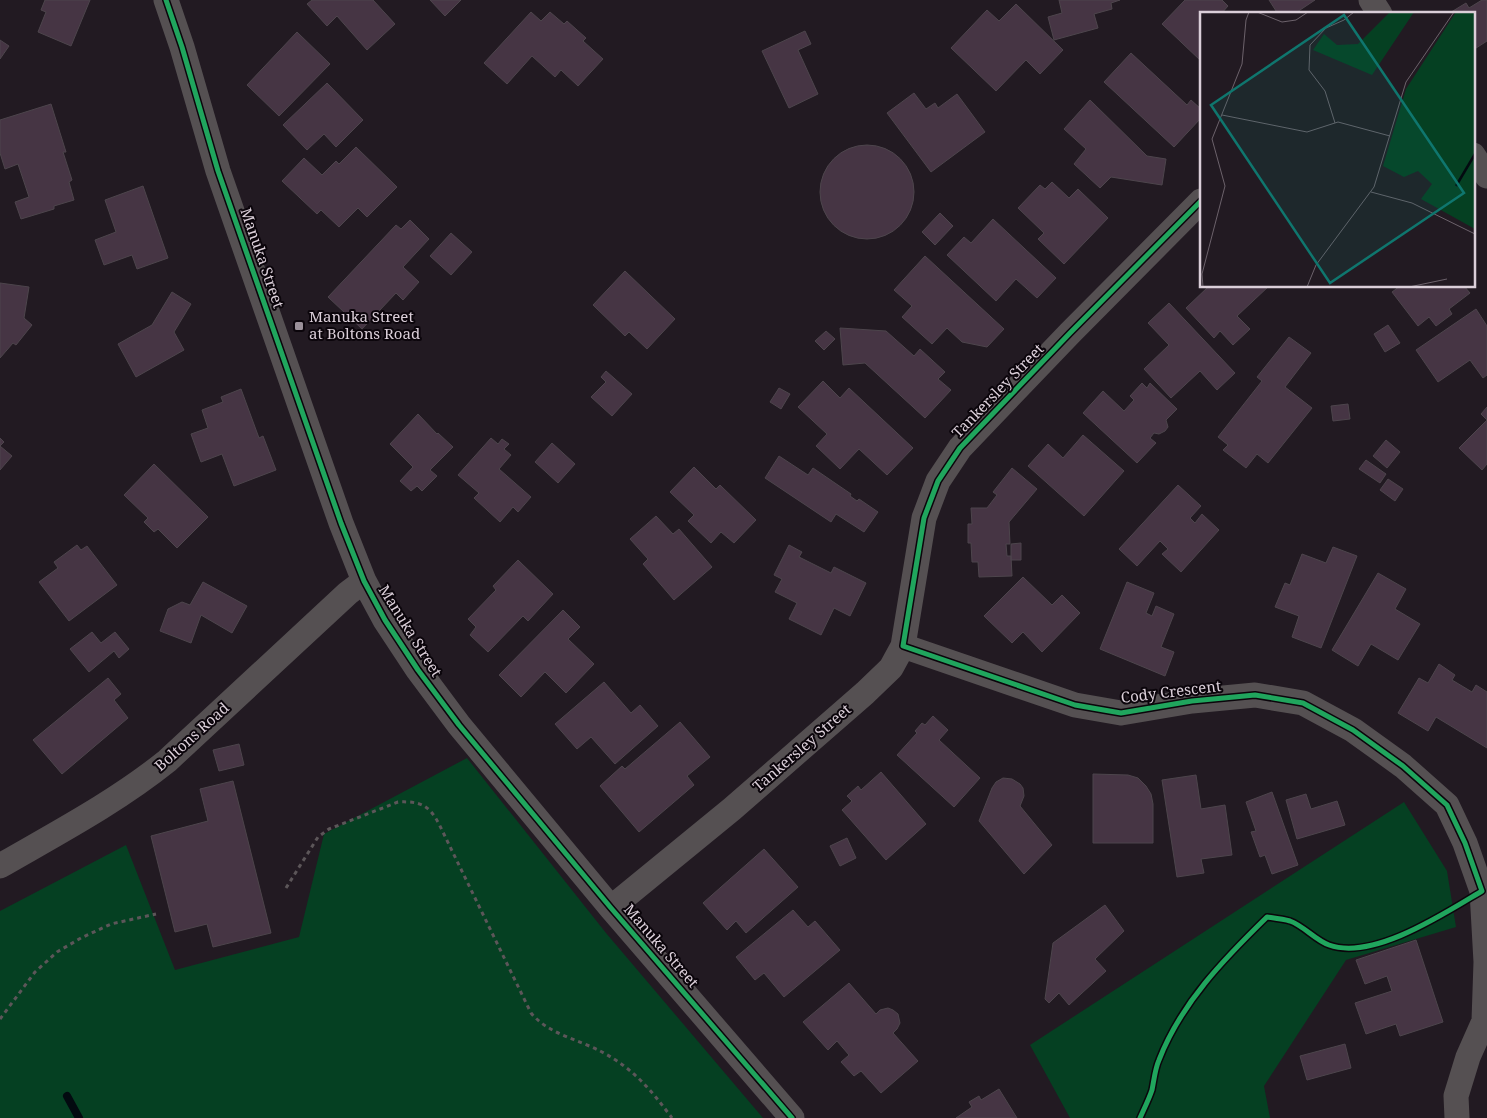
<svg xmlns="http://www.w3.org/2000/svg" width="1487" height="1118" viewBox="0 0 1487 1118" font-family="'Noto Serif',serif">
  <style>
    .green { fill: #054022 }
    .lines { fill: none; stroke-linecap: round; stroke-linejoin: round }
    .stream { stroke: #030a10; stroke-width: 8 }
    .building { fill: #463544; stroke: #4d454c }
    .path { stroke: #5c5659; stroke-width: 3; stroke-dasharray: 4 4; stroke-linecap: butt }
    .minor { stroke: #555052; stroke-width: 25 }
    .cycleway-casing { stroke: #0b050b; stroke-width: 8 }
    .cycleway { stroke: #20a55d; stroke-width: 5 }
    .poi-dot { fill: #9a9099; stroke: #0b050b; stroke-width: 2 }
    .labels { text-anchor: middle; stroke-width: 4; stroke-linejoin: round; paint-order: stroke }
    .street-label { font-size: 15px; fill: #dbcfd9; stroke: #0b050b }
    .poi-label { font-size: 15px; fill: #dbcfd9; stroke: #0b050b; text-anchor: start }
    .inset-river { fill: none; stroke: #030a10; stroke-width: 2.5 }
    .inset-road { fill: none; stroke: #6c626b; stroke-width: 1 }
    .view { fill: #0f766e; fill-opacity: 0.15; stroke: #0f766e; stroke-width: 2.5 }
    .inset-edge { fill: none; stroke: #dbcfd9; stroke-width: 2.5 }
  </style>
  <rect width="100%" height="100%" fill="#221a22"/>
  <!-- green -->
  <path class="green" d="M 467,758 L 606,933 L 763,1118 L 0,1118 L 0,911 L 126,845 L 175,970 L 299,937 L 324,834 Z
    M 1404,802 L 1447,871 L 1456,927 L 1346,960 L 1264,1086 L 1270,1118 L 1070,1118 L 1030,1045 Z"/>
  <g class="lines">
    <!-- stream -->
    <path class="stream" d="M 67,1096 L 79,1118"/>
  </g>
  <!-- building -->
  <path class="building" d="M 45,0 L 90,0 L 71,46 L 38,32 L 46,12 L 41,10 Z
    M 312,0 L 373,0 L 395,24 L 367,50 L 337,16 L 327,26 L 307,4 Z
    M 430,0 L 461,0 L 445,16 Z
    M 1059,0 L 1120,0 L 1111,3 L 1112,9 L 1094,14 L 1098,28 L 1054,40 L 1048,17 L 1062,13 Z
    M 1185,0 L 1222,0 L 1228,6 L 1221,14 L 1201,14 L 1201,61 L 1162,24 Z
    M 1269,0 L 1315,0 L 1294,14 L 1278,14 Z
    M 1482,0 L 1487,0 L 1487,41 L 1473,50 L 1473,14 L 1448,14 L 1466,3 L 1469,8 Z
    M 1016,4 L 1063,50 L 1040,74 L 1026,60 L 996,91 L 951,48 L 987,10 L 999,21 Z
    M 531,12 L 541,21 L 550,12 L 564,24 L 567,21 L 586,38 L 583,41 L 603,59 L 578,86 L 561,70 L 555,77 L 532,56 L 507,84 L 484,63 Z
    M 805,31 L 811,44 L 798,50 L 818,94 L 789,108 L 762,51 Z
    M 297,32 L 330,64 L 279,116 L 247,85 Z
    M 0,40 L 9,46 L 0,59 Z
    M 1131,53 L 1187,105 L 1191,100 L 1201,109 L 1201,118 L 1174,147 L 1104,82 Z
    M 327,83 L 363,120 L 336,147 L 324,134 L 307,150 L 283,125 Z
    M 914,93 L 926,109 L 935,103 L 938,108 L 957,94 L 985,132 L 931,172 L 887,113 Z
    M 1090,100 L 1147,156 L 1166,159 L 1162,185 L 1111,177 L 1100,188 L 1074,164 L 1086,149 L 1064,129 Z
    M 51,104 L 66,152 L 63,152 L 72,180 L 69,182 L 74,200 L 54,206 L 54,209 L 21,219 L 15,202 L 29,197 L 18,164 L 5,169 L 0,153 L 0,120 Z
    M820 192a47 47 0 1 1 94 0a47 47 0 1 1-94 0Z
    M 356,147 L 397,187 L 367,217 L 358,208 L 339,227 L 321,210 L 317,214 L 282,181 L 304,158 L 322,175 L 336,161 L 339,164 Z
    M 1052,182 L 1069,198 L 1078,189 L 1108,218 L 1064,264 L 1038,239 L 1044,233 L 1018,208 L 1040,185 L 1045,189 Z
    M 143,186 L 168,258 L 137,269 L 132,255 L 104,265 L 95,240 L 116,232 L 105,200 Z
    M 940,213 L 953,226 L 935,245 L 922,232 Z
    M 993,219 L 1056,278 L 1037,298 L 1016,279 L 996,301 L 947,255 L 964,237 L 971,243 Z
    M 410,220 L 429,239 L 403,267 L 419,282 L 403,300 L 396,293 L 362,329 L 328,297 L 396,225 L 401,229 Z
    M 451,233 L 472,252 L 451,275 L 430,256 Z
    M 925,256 L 1004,329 L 987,347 L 962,342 L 947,328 L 932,344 L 902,317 L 912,306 L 894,290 Z
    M 625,271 L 675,319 L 647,349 L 629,332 L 625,336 L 593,305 Z
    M 0,283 L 29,287 L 24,318 L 32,325 L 16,345 L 13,343 L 0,358 Z
    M 1209,286 L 1269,286 L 1237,316 L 1250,329 L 1233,345 L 1220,331 L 1214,338 L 1186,308 Z
    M 1400,286 L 1464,286 L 1470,293 L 1449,309 L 1452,314 L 1436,326 L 1429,317 L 1418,326 L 1392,292 Z
    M 172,292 L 191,304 L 174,332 L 184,350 L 136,377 L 118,344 L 152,325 Z
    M 1169,303 L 1235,373 L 1217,390 L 1200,371 L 1171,398 L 1144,369 L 1169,345 L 1148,323 Z
    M 1476,309 L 1487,326 L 1487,375 L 1483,378 L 1470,360 L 1438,382 L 1416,350 Z
    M 1388,325 L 1400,343 L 1385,352 L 1374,334 Z
    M 840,328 L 886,331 L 914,356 L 920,349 L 945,372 L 938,379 L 951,390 L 925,418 L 865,363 L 843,365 Z
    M 826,331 L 835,339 L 824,350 L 815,341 Z
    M 1289,337 L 1311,353 L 1285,387 L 1312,408 L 1268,463 L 1257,454 L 1246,468 L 1223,450 L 1228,445 L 1218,437 L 1262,381 L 1257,377 Z
    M 606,371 L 632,394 L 612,416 L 591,397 L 606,382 L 601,377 Z
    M 823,381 L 840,398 L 849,388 L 913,448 L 887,475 L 859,449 L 840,469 L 816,446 L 827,434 L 798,407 Z
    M 1142,383 L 1147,388 L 1150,383 L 1177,409 L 1166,420 L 1168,427 L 1165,431 L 1159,434 L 1154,433 L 1150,438 L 1156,443 L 1137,463 L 1083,413 L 1103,391 L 1124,411 L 1134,400 L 1130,396 Z
    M 779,388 L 790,394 L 781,409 L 770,402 Z
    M 241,389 L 259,438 L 263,436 L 276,470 L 234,486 L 222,454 L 201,462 L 191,434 L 208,428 L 202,410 L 223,402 L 221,397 Z
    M 1348,404 L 1350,419 L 1333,421 L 1331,406 Z
    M 1487,407 L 1487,464 L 1482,470 L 1459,448 L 1487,420 L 1481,414 Z
    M 418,414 L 437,434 L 438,433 L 453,447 L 430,470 L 437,476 L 422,491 L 417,486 L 411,491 L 400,481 L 413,467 L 390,444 Z
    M 1083,435 L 1124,471 L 1084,516 L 1028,466 L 1048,444 L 1063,458 Z
    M 0,438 L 4,442 L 0,446 L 12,456 L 0,470 Z
    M 491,438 L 498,444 L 502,439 L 509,444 L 504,449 L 511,455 L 499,469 L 531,497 L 518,512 L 513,507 L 500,522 L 474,498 L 479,493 L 458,475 Z
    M 1386,440 L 1400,452 L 1387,468 L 1373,456 Z
    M 552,443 L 575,464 L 558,483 L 535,462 Z
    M 779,456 L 808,475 L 813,468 L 851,494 L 850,496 L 857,501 L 859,499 L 878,512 L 864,532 L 836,514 L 831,522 L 765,478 Z
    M 1366,460 L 1386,474 L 1380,483 L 1359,469 Z
    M 154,464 L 208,517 L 177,548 L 158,529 L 154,532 L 144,522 L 148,518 L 124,495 Z
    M 694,467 L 716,489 L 720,485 L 756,520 L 734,543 L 721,532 L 711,543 L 688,521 L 694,515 L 670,492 Z
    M 1012,468 L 1037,489 L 1009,522 L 1010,544 L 1006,544 L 1007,556 L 1011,556 L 1012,576 L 979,577 L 978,562 L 972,562 L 971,543 L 968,543 L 968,524 L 972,524 L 971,508 L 987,508 L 997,495 L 993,492 Z
    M 1388,479 L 1403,489 L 1395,501 L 1380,490 Z
    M 1178,485 L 1201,506 L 1190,518 L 1195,523 L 1202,514 L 1219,530 L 1181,572 L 1162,554 L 1168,549 L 1160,541 L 1137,566 L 1119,549 Z
    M 656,516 L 673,534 L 679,529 L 712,567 L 674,600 L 643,564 L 648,559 L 630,539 Z
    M 1021,543 L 1021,560 L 1011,560 L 1011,544 Z
    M 77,545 L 81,550 L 87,546 L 117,585 L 69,621 L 39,582 L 58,568 L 54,562 Z
    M 789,545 L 802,552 L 799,557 L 831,573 L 834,567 L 866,583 L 850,616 L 834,608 L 821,635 L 789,619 L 797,603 L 775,592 L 782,579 L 774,575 Z
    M 1333,547 L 1357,556 L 1321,648 L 1292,637 L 1299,616 L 1275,607 L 1285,583 L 1290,585 L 1302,554 L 1326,563 Z
    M 518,560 L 553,594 L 528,621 L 523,616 L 488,652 L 470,635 L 476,627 L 468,619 L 496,590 L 493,586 Z
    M 1378,573 L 1406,589 L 1395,609 L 1420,624 L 1398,660 L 1371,644 L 1358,666 L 1332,650 Z
    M 1023,577 L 1052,605 L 1062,595 L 1080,613 L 1042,652 L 1023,632 L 1012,643 L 984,616 Z
    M 203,582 L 247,606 L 232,633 L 201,615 L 191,643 L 160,631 L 168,609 L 182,602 L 190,605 Z
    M 1127,582 L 1154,593 L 1146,613 L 1152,616 L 1156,606 L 1174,614 L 1161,647 L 1174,652 L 1165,676 L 1100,649 Z
    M 563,610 L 580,627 L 568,639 L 594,664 L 566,693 L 545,672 L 521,697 L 499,675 Z
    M 92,632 L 101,643 L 115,632 L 129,649 L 119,658 L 114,651 L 89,672 L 70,649 Z
    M 1439,664 L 1455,675 L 1452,680 L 1472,692 L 1476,685 L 1487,692 L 1487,748 L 1436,717 L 1428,731 L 1398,713 L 1419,678 L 1428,683 Z
    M 108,678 L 121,694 L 114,700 L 128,718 L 62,774 L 33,740 Z
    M 604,682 L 631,713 L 640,705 L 658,726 L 615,764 L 591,737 L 577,749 L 555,724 Z
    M 933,716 L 948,730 L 939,740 L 980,778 L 954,807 L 897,755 L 917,733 L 915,731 L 922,723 L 925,725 Z
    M 680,722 L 710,757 L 687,776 L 694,785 L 639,832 L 600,786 L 622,766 L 625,769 Z
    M 239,744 L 244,765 L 219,771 L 213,750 Z
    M 881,772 L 926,824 L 886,860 L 842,810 L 852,801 L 847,796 L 858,786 L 861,790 Z
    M 1093,774 L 1128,775 L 1138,778 L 1146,786 L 1151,794 L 1153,804 L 1153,843 L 1093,843 Z
    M 1196,775 L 1201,809 L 1225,805 L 1232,855 L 1201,859 L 1204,873 L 1177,877 L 1162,780 Z
    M 1003,778 L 1012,779 L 1020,784 L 1023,788 L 1024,796 L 1020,806 L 1052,845 L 1024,874 L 979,821 L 992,788 L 996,782 Z
    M 233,781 L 271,933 L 213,947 L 207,924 L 175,932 L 151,836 L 208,821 L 200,789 Z
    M 1272,792 L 1298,865 L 1272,874 L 1265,855 L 1260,857 L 1251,832 L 1256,831 L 1246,802 Z
    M 1306,794 L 1311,809 L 1337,801 L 1345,825 L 1297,839 L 1286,800 Z
    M 847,838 L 856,858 L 840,866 L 830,846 Z
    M 764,849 L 798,887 L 746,933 L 736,921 L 727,930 L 703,903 Z
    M 1105,905 L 1124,931 L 1095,959 L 1106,971 L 1069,1005 L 1059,993 L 1049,1003 L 1045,999 L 1053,943 Z
    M 793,910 L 808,927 L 815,921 L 840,950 L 784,997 L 764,973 L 755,980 L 736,957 Z
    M 1416,940 L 1443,1022 L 1400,1036 L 1396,1024 L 1366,1034 L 1355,1003 L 1392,991 L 1387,976 L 1365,984 L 1356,960 Z
    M 849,983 L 876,1014 L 880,1010 L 888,1008 L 893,1010 L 898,1014 L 900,1023 L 897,1029 L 893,1033 L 918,1061 L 881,1093 L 861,1071 L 854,1076 L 841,1062 L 849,1055 L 837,1041 L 828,1050 L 803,1022 Z
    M 1345,1044 L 1351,1068 L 1307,1080 L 1300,1056 Z
    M 999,1089 L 1017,1118 L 956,1118 L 972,1107 L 969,1102 L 979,1096 L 981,1100 Z"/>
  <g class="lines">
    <!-- path -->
    <path class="path" d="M 286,888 L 318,837 L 329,829 L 398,802 C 420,801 429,805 439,824 L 531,1013 C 548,1034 580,1040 602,1052 C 634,1069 651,1090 672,1118
      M 0,1019 L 35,972 L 57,952 L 81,938 L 111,924 L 156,914"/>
    <!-- minor -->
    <path class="minor" d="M 166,0 L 182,47 L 218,171 L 341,523 L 364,581 L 385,620 L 418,670 L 459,725 L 611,908 L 792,1118
      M 1371,0 L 1380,14
      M 1473,155 L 1487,176
      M 903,646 L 1075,705 L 1121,713 L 1192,701 L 1255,695 L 1303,703 L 1353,730 L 1403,766 L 1447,805 L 1465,843 L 1482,891 L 1486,962 L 1484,1021 L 1468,1057 L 1456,1096 L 1457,1118
      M 0,866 C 57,833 116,802 167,761 L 348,593 L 364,581
      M 611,908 L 732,809 L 865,693 L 891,668 L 903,646 L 924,518 L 938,481 L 960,448 L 1070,333 L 1201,201"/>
    <defs>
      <path id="cycleway" d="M 166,0 L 182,47 L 218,171 L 341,523 L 364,581 L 385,620 L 418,670 L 459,725 L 611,908 L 792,1118
        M 1140,1118 C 1144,1109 1149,1099 1152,1090 C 1154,1080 1155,1069 1159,1060 C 1181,1003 1224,959 1267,917 C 1274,918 1283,919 1290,921 C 1304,926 1315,940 1329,945 C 1373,961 1445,913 1482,891 L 1465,843 L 1447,805 L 1403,766 L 1353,730 L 1303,703 L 1255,695 L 1192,701 L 1121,713 L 1075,705 L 903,646 L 924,518 L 938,481 L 960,448 L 1070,333 L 1201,201"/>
    </defs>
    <!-- cycleway casing -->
    <use href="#cycleway" class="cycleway-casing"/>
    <!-- cycleway -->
    <use href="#cycleway" class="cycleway"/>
  </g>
  <!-- markers -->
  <rect class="poi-dot" x="294" y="321" width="10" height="10" rx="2.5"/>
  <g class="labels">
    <!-- street labels -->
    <g class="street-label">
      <text transform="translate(262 258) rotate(71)" y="5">Manuka Street</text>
      <text transform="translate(998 391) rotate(-46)" y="5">Tankersley Street</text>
      <text transform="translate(410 631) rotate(58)" y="5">Manuka Street</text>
      <text transform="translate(1171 692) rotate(-7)" y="5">Cody Crescent</text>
      <text transform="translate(192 737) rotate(-42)" y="5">Boltons Road</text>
      <text transform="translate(802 748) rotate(-41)" y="5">Tankersley Street</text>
      <text transform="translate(661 946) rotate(49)" y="5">Manuka Street</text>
    </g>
    <!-- poi labels -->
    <g class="poi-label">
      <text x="309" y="322">Manuka Street<tspan x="309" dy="17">at Boltons Road</tspan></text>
    </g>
  </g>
  <!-- overview -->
  <g transform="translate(1200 12)">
    <rect width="275" height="275" fill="#221a22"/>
    <path d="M 190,0 L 214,0 L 172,63 L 113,38 L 124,22 L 137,33 L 158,32 ZM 256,0 L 275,0 L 275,217 L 221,187 L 232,172 L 218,159 L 204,165 L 183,154 L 206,77 Z" fill="#054022"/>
    <path class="inset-river" d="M 256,174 L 275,142"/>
    <path class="inset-road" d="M 57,0 L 82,10 L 96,8 L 108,0M 22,103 L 107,120 L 138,110 L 190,124M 135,111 L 125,79 L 109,58 L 110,33 L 126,16 L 144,8 L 154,0M 171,180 L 212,191 L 275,222M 3,275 L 2,262 L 25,174 L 12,127 L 42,52 L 46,8 L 49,0M 107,275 L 116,253 L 174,175 L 206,70 L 254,0M 209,275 L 247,267"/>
    <path class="view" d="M 144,3 L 264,181 L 130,271 L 11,93 Z"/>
    <rect width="275" height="275" class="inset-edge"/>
  </g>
</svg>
